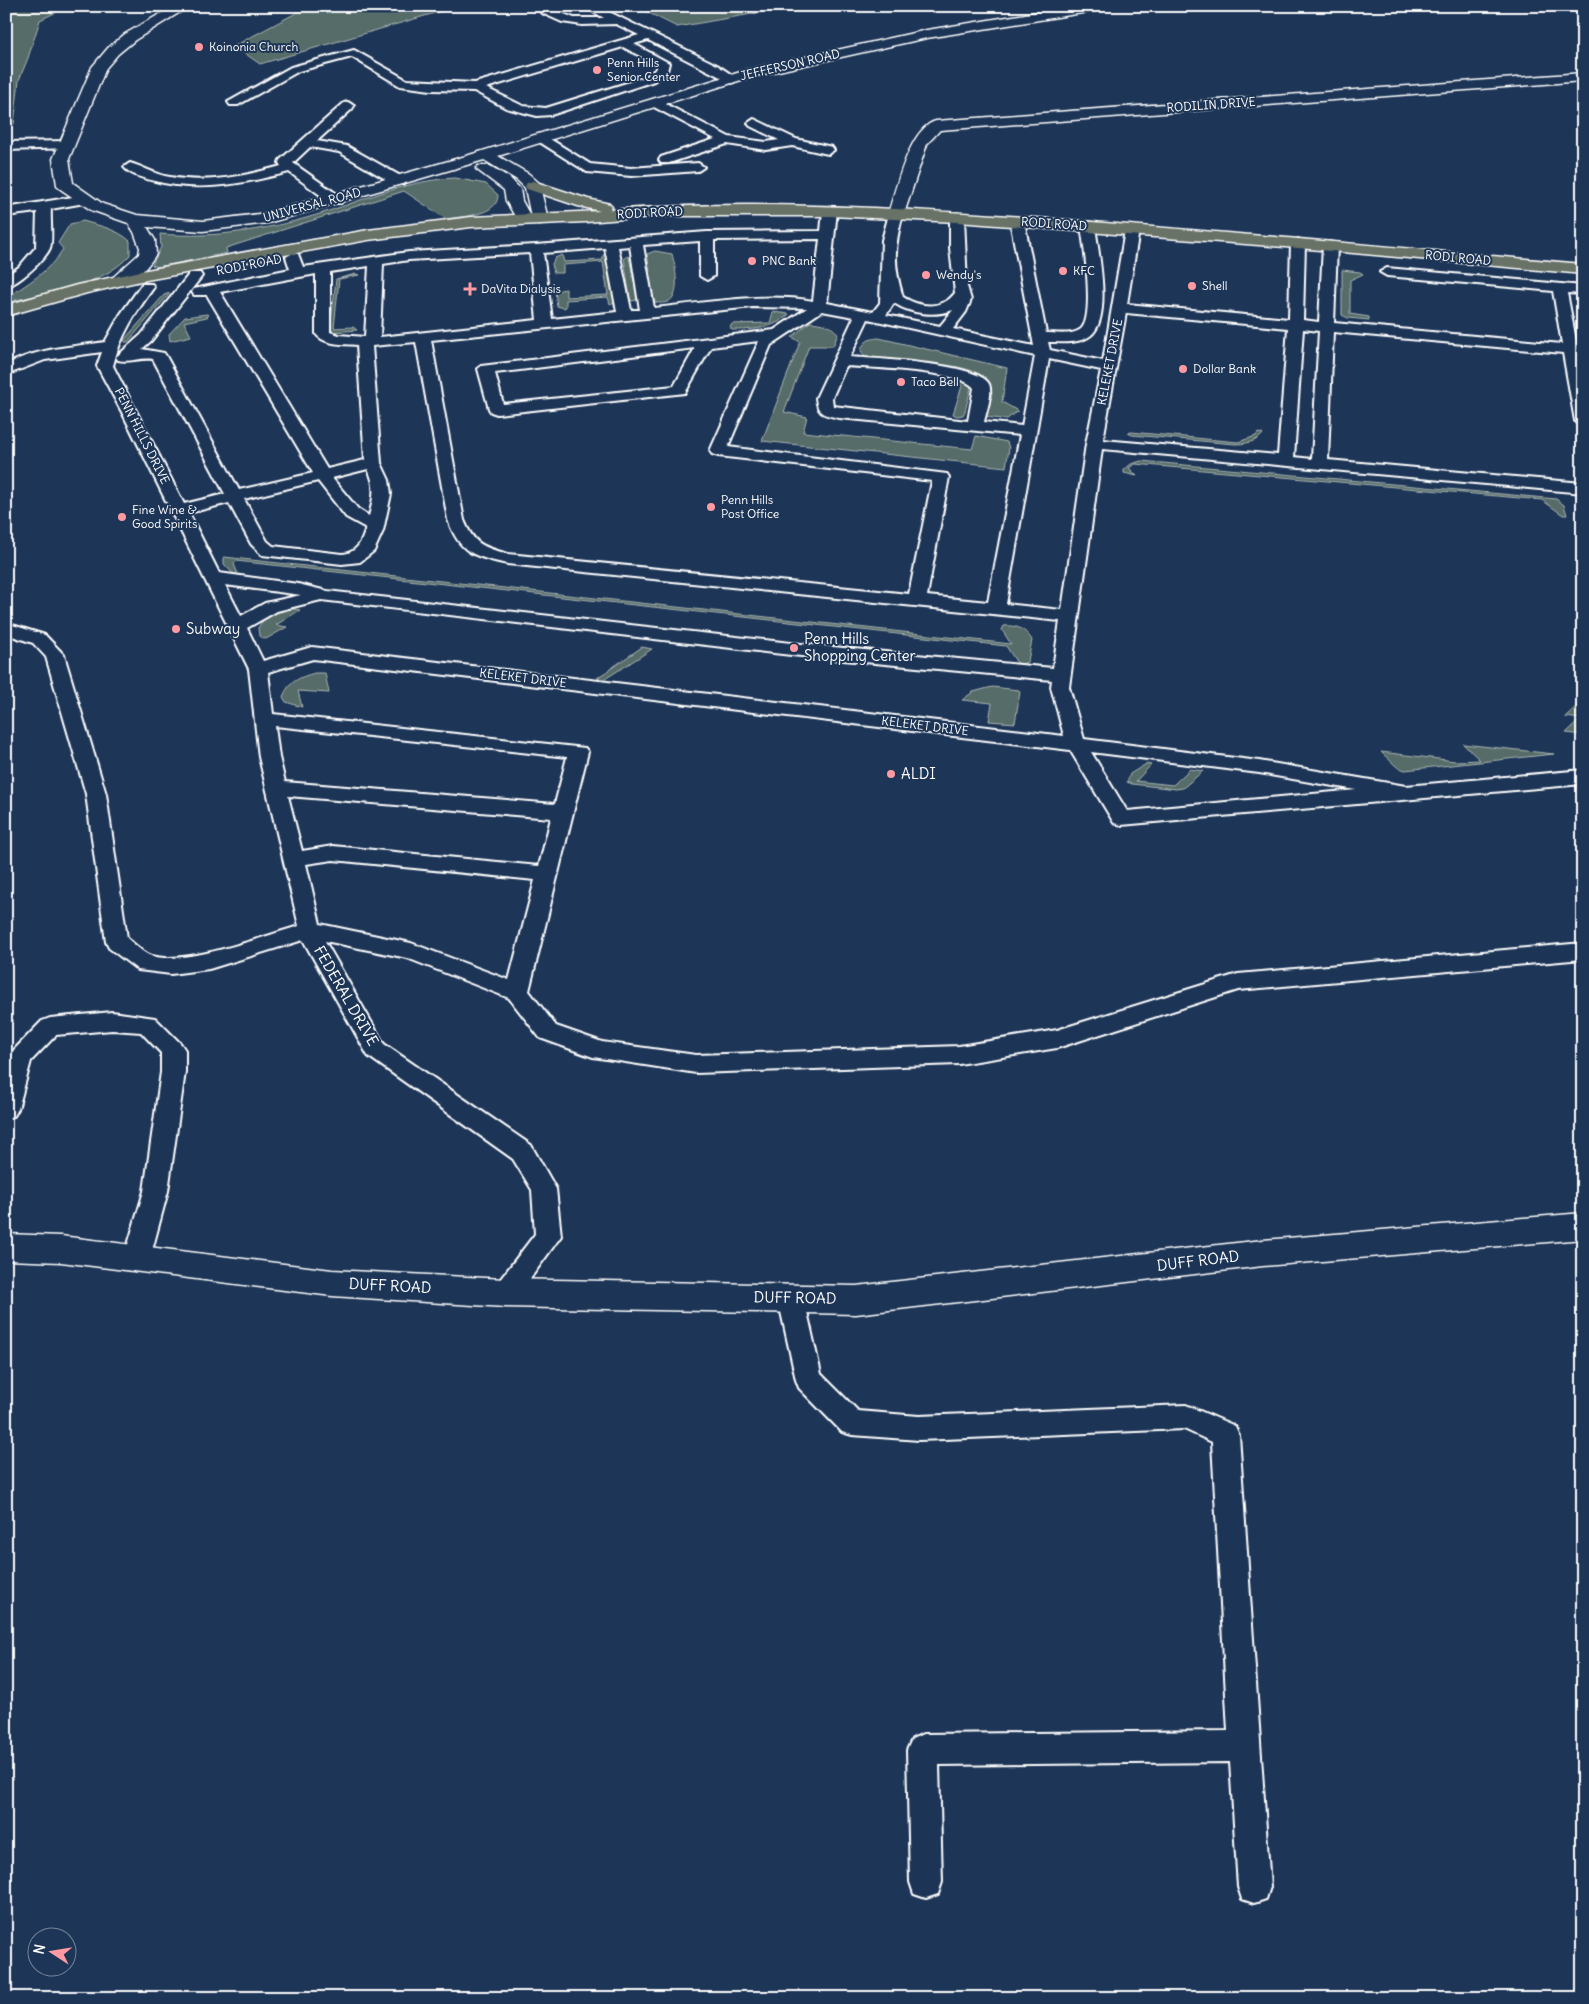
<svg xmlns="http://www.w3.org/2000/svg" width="1589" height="2004" viewBox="0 0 1589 2004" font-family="Delius,sans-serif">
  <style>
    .green { fill: #576c68; stroke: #abb6b4 }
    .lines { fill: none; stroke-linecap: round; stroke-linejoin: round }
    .service-casing { stroke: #fff; stroke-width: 4 }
    .minor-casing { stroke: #fff; stroke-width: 3 }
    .tertiary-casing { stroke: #fff; stroke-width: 3 }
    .primary-casing { stroke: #fff; stroke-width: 3 }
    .service { fill: #1d3557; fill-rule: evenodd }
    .minor { fill: #1d3557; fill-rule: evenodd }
    .tertiary { fill: #1d3557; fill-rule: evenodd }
    .primary { fill: #687266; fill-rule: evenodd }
    .poi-dot { fill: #ff9aa2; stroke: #1d3557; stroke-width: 2 }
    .labels { text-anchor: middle; stroke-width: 4; stroke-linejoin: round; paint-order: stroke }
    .far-poi-label { font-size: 12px; fill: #fff; stroke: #1d3557; text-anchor: start }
    .far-street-label { font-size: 12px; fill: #fff; stroke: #1d3557 }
    .poi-label { font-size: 15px; fill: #fff; stroke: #1d3557; text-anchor: start }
    .street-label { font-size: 15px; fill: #fff; stroke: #1d3557 }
  </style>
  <rect width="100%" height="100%" fill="#1d3557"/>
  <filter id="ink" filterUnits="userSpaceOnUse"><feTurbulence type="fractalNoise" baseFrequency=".02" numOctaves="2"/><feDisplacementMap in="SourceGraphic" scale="10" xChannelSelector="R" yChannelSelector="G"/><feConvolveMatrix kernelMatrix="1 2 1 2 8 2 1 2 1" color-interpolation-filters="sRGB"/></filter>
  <g filter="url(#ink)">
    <!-- green -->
    <path class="green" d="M 6,6 L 69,6 L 40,20 L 28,58 L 19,80 L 14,124 L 6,125 Z
      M 296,6 L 459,6 L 260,64 L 234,46 L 296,13 Z
      M 635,6 L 798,6 L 677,27 Z
      M 455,178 L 486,184 L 498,195 C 498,216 462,216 446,219 L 404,191 L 226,248 L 227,253 L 158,267 L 152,265 L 161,247 L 160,234 C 215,239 274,229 326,212 C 368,198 410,180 455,178 Z
      M 83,221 C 100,226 117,229 130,241 L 130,255 C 102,287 46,293 6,302 L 6,298 C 27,284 50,271 63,249 L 58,243 L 70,224 Z
      M 655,251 L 672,254 C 675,265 682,297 667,302 C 661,304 656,303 651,300 L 647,272 L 650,271 L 647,254 Z
      M 608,254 L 616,301 L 610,304 L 608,297 L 566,300 L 566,307 L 564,308 L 557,306 L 555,291 L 566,289 L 566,297 L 608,295 L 603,262 L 563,265 L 563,273 L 554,273 L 552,264 L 555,258 L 562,255 L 564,262 L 603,260 L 603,255 Z
      M 628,256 L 629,257 L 637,297 L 636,300 L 632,301 L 630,299 L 624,258 Z
      M 1342,270 L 1360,272 L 1363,274 L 1350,280 L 1350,314 L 1369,317 L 1369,320 L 1348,318 L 1342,315 Z
      M 356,274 L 359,275 L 339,279 L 334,328 L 353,327 L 357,330 L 333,332 L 330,331 L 336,279 Z
      M 170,293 L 128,342 L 125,342 L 124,340 L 164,295 Z
      M 773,312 L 789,314 C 774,329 752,330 732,330 L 730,327 L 732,324 L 770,323 Z
      M 207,314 L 209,315 L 207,317 L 184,322 L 191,336 L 170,341 L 169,334 L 185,317 Z
      M 810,322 C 821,323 832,325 838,334 L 833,346 L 809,346 L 784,412 L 807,417 L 803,432 L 972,449 L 976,436 L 1007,442 L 1009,448 L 1006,467 L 762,441 L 800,342 L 792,337 Z
      M 879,338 L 1007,368 L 1002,402 L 1018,411 L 1007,419 L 992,418 L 986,416 C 989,407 992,390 988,381 C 975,360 889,362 864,357 L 861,350 C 865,340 869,339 879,338 Z
      M 958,377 L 969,382 L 971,388 L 965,411 L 963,415 L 957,416 L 953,414 L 962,386 L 958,381 Z
      M 1131,432 L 1238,442 L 1256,436 L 1258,433 L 1263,434 C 1257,442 1245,444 1235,444 L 1132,435 L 1128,433 Z
      M 1141,461 L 1556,499 L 1564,505 L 1567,515 L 1563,515 L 1542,500 L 1135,464 L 1129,468 L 1137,476 L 1124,473 L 1124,470 L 1131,464 Z
      M 224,557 L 1011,644 L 1002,630 L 1004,626 C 1017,625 1025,629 1032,640 L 1028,661 L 1023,664 L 1017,663 L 1006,646 L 236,561 L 234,564 L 239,577 L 236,577 L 224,564 Z
      M 294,609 L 300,610 L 276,625 L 287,627 L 266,639 L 259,636 L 258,628 C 266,613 278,610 294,609 Z
      M 642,647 L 652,649 L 605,679 L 597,678 Z
      M 315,673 L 325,673 L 329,693 L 298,691 L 302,707 L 286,702 L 283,697 C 289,681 300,677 315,673 Z
      M 992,687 L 1019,690 L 1020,692 L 1015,723 L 989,721 L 992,703 L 962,700 L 973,692 Z
      M 1580,703 L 1583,703 L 1583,735 L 1566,733 L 1581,719 L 1565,717 Z
      M 1463,744 L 1554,754 L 1405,770 L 1397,767 L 1381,752 L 1455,761 L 1480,760 Z
      M 1146,764 L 1151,765 L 1136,781 L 1173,785 L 1190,769 L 1203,771 L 1183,788 L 1176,789 L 1132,784 L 1127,782 L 1130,774 Z"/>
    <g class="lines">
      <defs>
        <path id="service" d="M 532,6 L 545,6 L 574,18 L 604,18 L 583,6 L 597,6 L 717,65 L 738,79 L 732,83 L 648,40 L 634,44 L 669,63 L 667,71 L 654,81 L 551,115 L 537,116 L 506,108 L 474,91 L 431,90 L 400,86 L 352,57 L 299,71 L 238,105 L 230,105 L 228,102 L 291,67 L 354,50 L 407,80 L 475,83 L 639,35 L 616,24 L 582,25 L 562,22 L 544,14 ZM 623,47 L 657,65 L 657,68 L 646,77 L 546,108 L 523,106 L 486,88 Z
          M 656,99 L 729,137 L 766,142 L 779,140 L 750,126 L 748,123 L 754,119 L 796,139 L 832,147 L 834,150 L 828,154 L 792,146 L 766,150 L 727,144 L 669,163 L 661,163 L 659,160 L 661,157 L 715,139 L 652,106 L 650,103 L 652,100 Z
          M 348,102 L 354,106 L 352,109 L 317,141 L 347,146 L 404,178 L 405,181 L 404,184 L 394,184 L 339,152 L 310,147 L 293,163 L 341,197 L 343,200 L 341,203 L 331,203 L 289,172 C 243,184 198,193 151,180 C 143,178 129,174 124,167 L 130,163 C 144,167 156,175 170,177 C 207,184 245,176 281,166 L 279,163 L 280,160 L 344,103 Z
          M 542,134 L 590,164 L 631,168 L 698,163 L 704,167 L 698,171 L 631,176 L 587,172 L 538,141 L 536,138 Z
          M 67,141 L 73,145 L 71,148 L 6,150 L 6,142 Z
          M 85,195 L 92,199 L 90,202 L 51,209 C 50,219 53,240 50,248 C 45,260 18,284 6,287 L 6,276 L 19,267 L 36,247 L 37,212 L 6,216 L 6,208 Z
          M 830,207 L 837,211 L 827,303 L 873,312 L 880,303 L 882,240 L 889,214 L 896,210 L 903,214 C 894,246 893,265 903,297 C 921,308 942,310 955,293 L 950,248 L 950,217 L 957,213 L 964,217 L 967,286 L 971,300 L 966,312 L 953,329 L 1034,346 L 1010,221 L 1017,217 L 1024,221 L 1046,333 C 1056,333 1072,336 1081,329 C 1095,317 1084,245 1081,226 L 1088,222 L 1093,223 L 1095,226 C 1098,251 1113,319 1090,336 C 1079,344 1061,342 1048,342 L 1050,350 L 1103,361 L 1125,230 L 1132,226 L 1139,230 L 1127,304 L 1289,319 L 1291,243 L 1298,239 L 1305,243 L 1303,320 L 1319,322 L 1323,246 L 1330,242 L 1337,246 L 1334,323 L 1562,344 L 1553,291 L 1387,276 L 1380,272 L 1387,268 L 1583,286 L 1583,294 L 1567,293 L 1583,377 L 1583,426 L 1577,424 L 1575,421 L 1563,353 L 1333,332 L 1328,460 L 1583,483 L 1583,493 L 1102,449 L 1069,687 L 1084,739 L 1259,761 L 1406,786 L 1583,770 L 1583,784 L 1121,825 L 1114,823 L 1070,750 L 313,659 L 268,672 L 273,714 L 585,748 L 588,752 L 529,991 L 556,1026 L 602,1042 L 696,1055 L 959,1046 L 1057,1030 L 1238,974 L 1583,943 L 1583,959 L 1238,990 L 1057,1048 L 959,1064 L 696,1073 L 593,1057 L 540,1038 L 509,998 L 407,958 L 325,941 L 384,1044 L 531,1145 L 556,1189 L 561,1236 L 514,1301 L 505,1304 L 496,1301 L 492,1293 L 496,1285 L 535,1234 L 532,1190 L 513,1159 L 368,1056 L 303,940 L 209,969 L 171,974 L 138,970 L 109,948 L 106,942 L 86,794 L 46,657 L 33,643 L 6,634 L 6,623 L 45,635 L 64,655 L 106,794 L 127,938 C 134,944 144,954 152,956 C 186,966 264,936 299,926 L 259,757 L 249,669 L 124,416 L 97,366 L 102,352 L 45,360 L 6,375 L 6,365 C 36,348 72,347 105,342 L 120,315 L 142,284 L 152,284 L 154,287 C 136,312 120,336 113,366 L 184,504 L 225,494 L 153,359 C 141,357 129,363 118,360 L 116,357 L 141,335 L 190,273 L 200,273 L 202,276 L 151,341 L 142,349 L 164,353 L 166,356 L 239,490 L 313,473 L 207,295 L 194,295 L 192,292 L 194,289 L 290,269 L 286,257 L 293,253 L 298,254 L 303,267 L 409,252 L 536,245 L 707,232 L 821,231 L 823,211 ZM 820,239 L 813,301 C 766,292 703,303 654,308 L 643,245 L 700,241 L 700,276 L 707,280 L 714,276 L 714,240 ZM 630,246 L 640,310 L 631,310 L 618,247 ZM 605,248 L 617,312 L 552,319 L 543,253 ZM 530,253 L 537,320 L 380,337 L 383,264 L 409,260 ZM 369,266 L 365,337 L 339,335 L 330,332 L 330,272 ZM 316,274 L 316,334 C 324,345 344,344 357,345 L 365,460 L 327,469 L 220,292 ZM 894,303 C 911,314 934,317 953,310 L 940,326 L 886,315 ZM 753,307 L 807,308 L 774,330 L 481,366 L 478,369 L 489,409 L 491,412 L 497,414 L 685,393 L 711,347 L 759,341 L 710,451 L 712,454 L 718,456 L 932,481 L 909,594 L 508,554 C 483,547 474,545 464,520 L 431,340 ZM 822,311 L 854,317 L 816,398 C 818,415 823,414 839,418 L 1020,435 L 988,602 L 927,596 L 949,477 L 947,474 L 728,447 L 771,345 ZM 1126,313 L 1288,328 L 1278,455 L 1103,440 ZM 868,319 L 1035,356 L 1022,426 L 984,422 C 986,412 993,394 989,384 C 979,363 874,359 850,357 ZM 1303,329 L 1319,331 L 1312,459 L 1294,457 ZM 416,342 L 448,520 C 460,554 474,556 507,564 L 1060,621 L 1053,668 L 791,643 L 327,591 L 298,584 L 219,573 L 189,513 L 229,503 L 251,544 L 262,555 L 342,564 L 360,562 L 374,551 L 383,531 L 391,494 L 389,480 L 381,463 L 372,346 ZM 695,348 L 674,386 L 503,404 L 495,373 ZM 1049,359 L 1101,370 L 1086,444 L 1062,610 L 1006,604 ZM 846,366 C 871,368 961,370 974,388 L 968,421 L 833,406 L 832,398 ZM 368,469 C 376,486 374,498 369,516 L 358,509 L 332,478 ZM 318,481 L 346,517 L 366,528 C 362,542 357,553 342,554 L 273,546 L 267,541 L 244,499 ZM 225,585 L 301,595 L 265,603 L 241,616 ZM 321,600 L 791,655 L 1052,680 L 1051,687 L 1064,736 L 312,647 L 263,661 L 247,628 L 277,611 ZM 275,726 L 567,757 L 555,804 L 285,782 L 279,757 ZM 1091,752 L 1259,773 L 1356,790 L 1127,811 ZM 288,796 L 551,818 L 539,866 L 333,846 L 302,851 ZM 333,860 L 535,880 L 509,980 L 411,943 L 320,924 L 306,864 Z
          M 112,1012 L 155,1018 L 181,1044 L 185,1050 L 185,1072 L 168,1191 L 150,1258 L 146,1266 L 137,1269 L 128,1266 L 124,1258 L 144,1191 L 161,1072 L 161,1053 L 141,1032 L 112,1030 L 56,1035 L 31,1061 L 18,1109 L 14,1116 L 6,1118 L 6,1068 L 9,1057 L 13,1051 L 42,1021 L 50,1018 Z
          M 791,1287 L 800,1290 L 804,1298 L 821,1374 L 858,1411 L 919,1416 L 1186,1405 L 1235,1426 L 1239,1435 L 1270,1887 L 1266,1899 L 1254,1903 L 1242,1899 L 1238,1887 L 1230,1762 L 939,1765 L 942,1882 L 938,1894 L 926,1898 L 914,1894 L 910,1882 L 907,1750 L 912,1739 L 923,1734 L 1228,1731 L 1212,1442 L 1184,1429 L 919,1440 L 852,1435 L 842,1432 L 799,1388 L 796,1380 L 778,1298 L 782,1290 Z"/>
        <path id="minor" d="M 1583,73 L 1583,81 L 940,130 L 927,144 L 904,214 L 902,217 L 890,217 L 888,214 C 896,190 909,128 936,121 Z"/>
        <path id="tertiary" d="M 174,6 L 190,6 L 135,40 L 118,54 L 106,68 L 69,159 L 73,183 L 103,204 L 137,215 L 203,221 L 267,213 L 466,156 L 747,70 L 927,30 L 1074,6 L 1107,6 L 1101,10 L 927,38 L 751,77 L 498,156 L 529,174 L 539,183 L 548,219 L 546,222 L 540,224 L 533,220 L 531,223 L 519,223 L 506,201 L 504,190 L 476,169 L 478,166 L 490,166 L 510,178 L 520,189 L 522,201 L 531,217 L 525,188 L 517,180 L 484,160 L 268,223 L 203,231 L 147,227 L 155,240 L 156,254 C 148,267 130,288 113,284 L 110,280 L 139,254 L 140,248 L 134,232 L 128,223 L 91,210 L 59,188 L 57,185 L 53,159 L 92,67 L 108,48 L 125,34 Z
          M 1583,1213 L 1583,1239 L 1263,1266 L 856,1314 L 505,1307 L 332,1296 L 61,1262 L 6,1260 L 6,1234 L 61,1236 L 332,1270 L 505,1279 L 856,1286 L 1263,1240 Z"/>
        <path id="primary" d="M 533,181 L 588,199 L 610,204 L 612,207 L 610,210 C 766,198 924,210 1080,221 C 1248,234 1415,249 1583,264 L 1583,274 L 1298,248 L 957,222 L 830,216 L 661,216 L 586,222 L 471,227 L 368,240 L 141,281 L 87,293 L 6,316 L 6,305 L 77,285 L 141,271 L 368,230 L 471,217 L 600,211 L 578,206 L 527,189 L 525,186 L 527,183 Z"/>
      </defs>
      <!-- service casing -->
      <use href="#service" class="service-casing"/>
      <!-- minor casing -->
      <use href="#minor" class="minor-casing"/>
      <!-- tertiary casing -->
      <use href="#tertiary" class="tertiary-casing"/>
      <!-- primary casing -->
      <use href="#primary" class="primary-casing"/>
      <!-- service -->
      <use href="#service" class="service"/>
      <!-- minor -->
      <use href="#minor" class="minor"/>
      <!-- tertiary -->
      <use href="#tertiary" class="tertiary"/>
      <!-- primary -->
      <use href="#primary" class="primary"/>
    </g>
  </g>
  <!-- markers -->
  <g class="poi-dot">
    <circle cx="199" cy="47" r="5"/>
    <circle cx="597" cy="70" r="5"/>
    <circle cx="752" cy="261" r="5"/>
    <circle cx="1063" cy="271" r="5"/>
    <circle cx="926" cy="275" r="5"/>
    <circle cx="1192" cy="286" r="5"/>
    <path d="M467.5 281.5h5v5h5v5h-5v5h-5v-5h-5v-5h5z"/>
    <circle cx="1183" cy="369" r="5"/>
    <circle cx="901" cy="382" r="5"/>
    <circle cx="711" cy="507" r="5"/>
    <circle cx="122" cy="517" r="5"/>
    <circle cx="176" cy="629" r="5"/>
    <circle cx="794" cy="648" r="5"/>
    <circle cx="891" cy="774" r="5"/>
  </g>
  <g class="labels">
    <!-- far-poi labels -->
    <g class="far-poi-label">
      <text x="209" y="51">Koinonia Church</text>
      <text x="607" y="67">Penn Hills<tspan x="607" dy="14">Senior Center</tspan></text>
      <text x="762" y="265">PNC Bank</text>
      <text x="1073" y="275">KFC</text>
      <text x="936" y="279">Wendy's</text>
      <text x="1202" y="290">Shell</text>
      <text x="481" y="293">DaVita Dialysis</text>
      <text x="1193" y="373">Dollar Bank</text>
      <text x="911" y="386">Taco Bell</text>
      <text x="721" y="504">Penn Hills<tspan x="721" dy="14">Post Office</tspan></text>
      <text x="132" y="514">Fine Wine &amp;<tspan x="132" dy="14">Good Spirits</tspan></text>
    </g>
    <!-- far-street labels -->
    <g class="far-street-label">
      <text transform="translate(790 65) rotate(-13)" y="4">JEFFERSON ROAD</text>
      <text transform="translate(1211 105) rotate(-4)" y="4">RODILIN DRIVE</text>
      <text transform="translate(312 205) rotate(-15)" y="4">UNIVERSAL ROAD</text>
      <text transform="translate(650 213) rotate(-3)" y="4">RODI ROAD</text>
      <text transform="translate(1054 224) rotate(4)" y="4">RODI ROAD</text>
      <text transform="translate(1458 258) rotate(5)" y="4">RODI ROAD</text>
      <text transform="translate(249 265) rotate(-11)" y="4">RODI ROAD</text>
      <text transform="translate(1110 362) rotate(-79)" y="4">KELEKET DRIVE</text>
      <text transform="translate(142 436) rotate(63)" y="4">PENN HILLS DRIVE</text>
      <text transform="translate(523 678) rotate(7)" y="4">KELEKET DRIVE</text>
      <text transform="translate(925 726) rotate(7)" y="4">KELEKET DRIVE</text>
    </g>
    <!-- poi labels -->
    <g class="poi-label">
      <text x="186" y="634">Subway</text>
      <text x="804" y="644">Penn Hills<tspan x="804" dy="17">Shopping Center</tspan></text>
      <text x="901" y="779">ALDI</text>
    </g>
    <!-- street labels -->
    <g class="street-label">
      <text transform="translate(346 996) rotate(60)" y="5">FEDERAL DRIVE</text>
      <text transform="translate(1198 1261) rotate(-7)" y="5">DUFF ROAD</text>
      <text transform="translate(390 1286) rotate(3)" y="5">DUFF ROAD</text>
      <text transform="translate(795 1298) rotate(1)" y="5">DUFF ROAD</text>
    </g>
  </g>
  <!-- margin -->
  <rect width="1589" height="2004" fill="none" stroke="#1d3557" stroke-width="25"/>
  <rect x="12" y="12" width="1564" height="1979" fill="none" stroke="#fff" stroke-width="2" filter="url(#ink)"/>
  <!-- north arrow -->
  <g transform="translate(52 1952) rotate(282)"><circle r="24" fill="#1d3557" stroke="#77869a"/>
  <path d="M0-4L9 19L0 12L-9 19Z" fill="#ff9aa2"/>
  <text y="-8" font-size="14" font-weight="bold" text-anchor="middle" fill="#ffffff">N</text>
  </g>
</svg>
